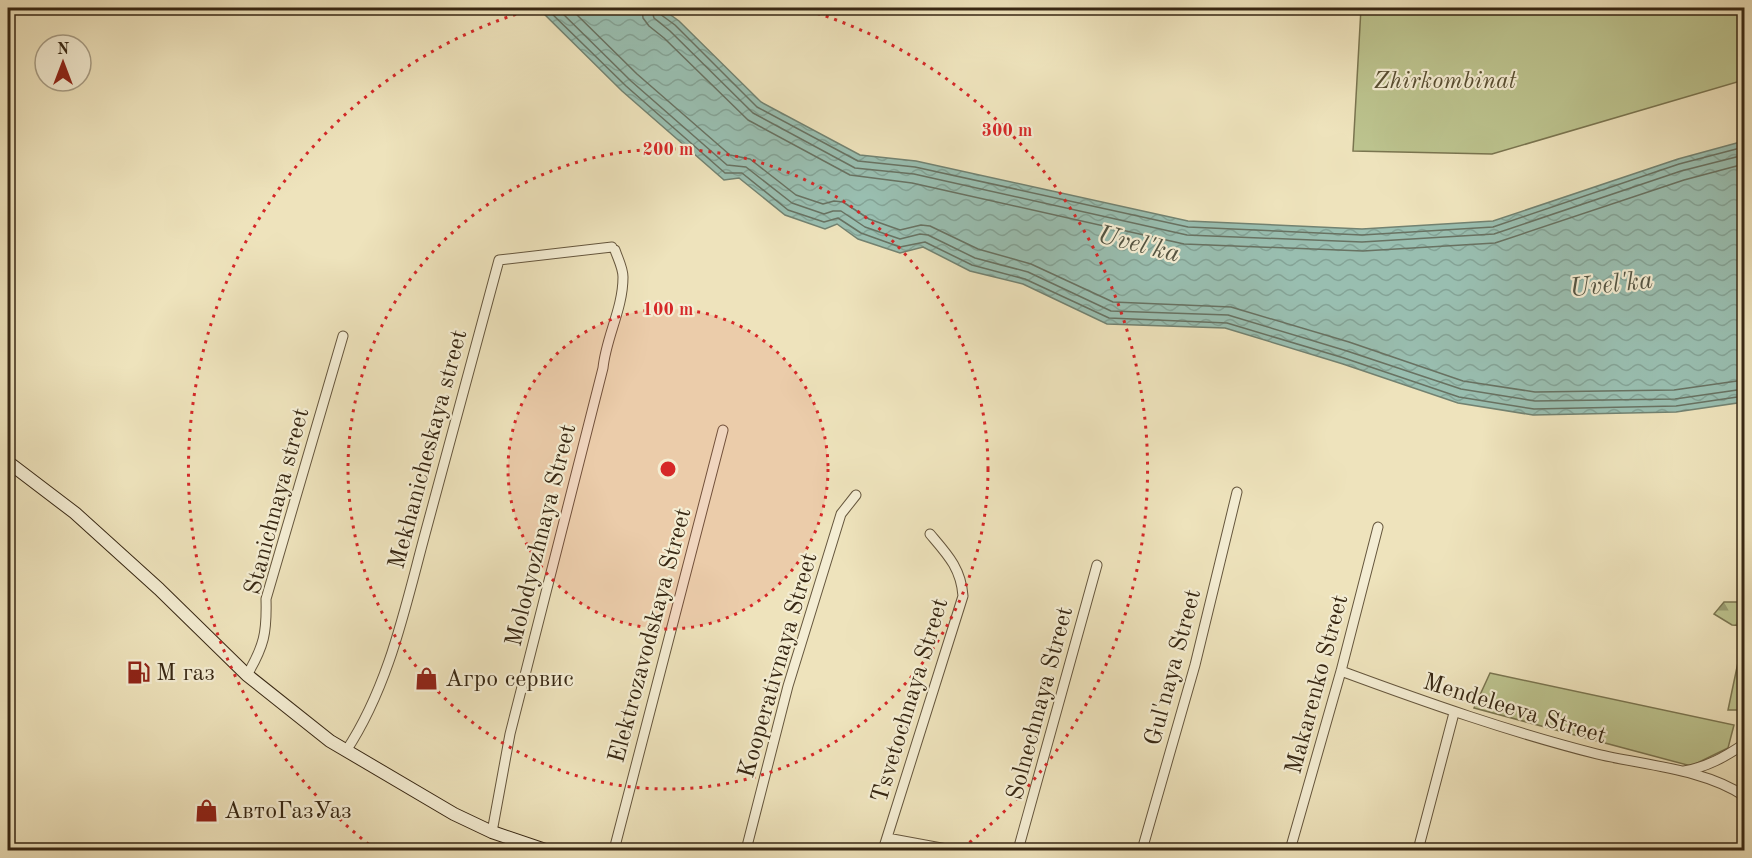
<svg xmlns="http://www.w3.org/2000/svg" width="1752" height="858" viewBox="0 0 1752 858" font-family="'Old Standard TT',serif">
  <style>
    .forest { fill: url(#forest-firs); stroke: #7a7550; stroke-width: 1.5 }
    .garden { fill: #bcc38e; stroke: #7a7550; stroke-width: 1.5 }
    .water { fill: url(#water-waves); stroke: #728271; stroke-width: 1.5 }
    .lines { fill: none; stroke-linecap: round; stroke-linejoin: round }
    .shore { stroke: #687262; stroke-width: 1.5 }
    .minor-casing { stroke: #65563d; stroke-width: 11 }
    .secondary-casing { stroke: #372713; stroke-width: 14 }
    .minor { stroke: #f4edd3; stroke-width: 9 }
    .secondary { stroke: #f4edd3; stroke-width: 12 }
    .ring { fill: none; stroke: #d62828; stroke-width: 3; stroke-dasharray: 3 6 }
    .labels { text-anchor: middle; stroke-width: 4.5; stroke-linejoin: round; paint-order: stroke }
    .park-label { font-size: 24px; font-style: italic; fill: #584e32; stroke: #f4edd3 }
    .street-label { font-size: 24px; fill: #372713; stroke: #f4edd3 }
    .poi-label { font-size: 24px; fill: #372713; stroke: #f4edd3; text-anchor: start }
    .water-label { font-size: 26px; font-style: italic; fill: #545442; stroke: #f4edd3 }
    .centre { fill: #d62828; stroke: #f4edd3; stroke-width: 3 }
    .ring-label { font-size: 18px; text-anchor: middle; font-weight: bold; fill: #d62828; stroke: #f4edd3; stroke-width: 4.5; stroke-linejoin: round; paint-order: stroke }
  </style>
  <defs>
    <pattern id="forest-firs" width="22" height="20" patternUnits="userSpaceOnUse" patternTransform="scale(1.5)"><rect width="22" height="20" fill="#bcc38e"/><path d="M5 1l3.5 6h-7zM16 11l3.5 6h-7z" fill="#9a9e73"/></pattern>
    <pattern id="water-waves" width="16" height="10" patternUnits="userSpaceOnUse" patternTransform="scale(1.5)"><rect width="16" height="10" fill="#99beb0"/><path d="M0 5q4-4 8 0t8 0" fill="none" stroke="#84a396"/></pattern>
  </defs>
  <rect width="100%" height="100%" fill="#eee3bc"/>
  <filter id="stains"><feTurbulence type="fractalNoise" baseFrequency=".00333" numOctaves="4"/><feColorMatrix values="0 0 0 0 .2 0 0 0 0 .09 0 0 0 0 .02 0 0 0 .5 -.17"/></filter>
  <radialGradient id="worn" r=".72"><stop offset=".6" stop-color="#630" stop-opacity="0"/><stop offset="1" stop-color="#630" stop-opacity=".3"/></radialGradient>
  <!-- forest -->
  <path class="forest" d="M 1724,602 L 1744,602 L 1744,626 L 1732,625 L 1714,614 Z"/>
  <!-- garden -->
  <path class="garden" d="M 1361,8 L 1744,8 L 1744,80 L 1492,154 L 1353,151 Z
    M 1741,648 L 1744,649 L 1744,710 L 1728,710 Z
    M 1490,673 L 1734,725 L 1728,748 L 1691,766 L 1474,708 Z"/>
  <!-- water -->
  <path class="water" d="M 538,8 L 661,8 L 679,21 L 761,102 L 860,155 L 916,161 L 1188,221 L 1362,229 L 1493,221 L 1678,159 L 1744,141 L 1744,402 L 1676,412 L 1533,415 L 1458,403 L 1343,364 L 1225,328 L 1107,324 L 1023,284 L 970,271 L 923,247 L 900,253 L 858,239 L 837,224 L 825,229 L 785,215 L 739,178 L 724,180 L 622,91 Z"/>
  <g class="lines">
    <!-- shore -->
    <path class="shore" d="M 546,8 L 626,86 L 725,173 L 742,173 L 788,210 L 824,222 L 838,218 L 861,233 L 900,247 L 925,242 L 972,265 L 1025,279 L 1109,318 L 1227,323 L 1344,358 L 1459,397 L 1534,409 L 1676,406 L 1744,396
      M 557,8 L 631,81 L 727,165 L 746,167 L 792,203 L 824,214 L 833,211 L 841,211 L 865,227 L 900,239 L 920,234 L 928,235 L 975,258 L 1028,272 L 1111,311 L 1228,315 L 1347,351 L 1461,389 L 1535,401 L 1675,399 L 1744,389
      M 570,8 L 637,74 L 730,155 L 750,159 L 796,195 L 823,204 L 834,201 L 843,202 L 869,219 L 900,230 L 921,225 L 930,226 L 978,249 L 1031,264 L 1113,302 L 1231,307 L 1349,342 L 1463,381 L 1535,392 L 1674,390 L 1744,380
      M 642,8 L 643,18 L 649,26 L 664,38 L 748,120 L 850,175 L 912,183 L 1184,244 L 1363,251 L 1495,243 L 1684,180 L 1744,164
      M 651,8 L 654,18 L 670,31 L 753,113 L 855,168 L 914,174 L 1187,235 L 1362,242 L 1494,234 L 1681,171 L 1744,155
      M 658,8 L 660,14 L 675,25 L 757,107 L 858,161 L 915,167 L 1188,227 L 1362,235 L 1493,227 L 1679,164 L 1744,147"/>
    <defs>
      <path id="minor" d="M 1341,671 C 1425,702 1510,732 1597,754 C 1643,765 1705,769 1744,796
        M 247,675 C 264,646 267,633 266,599 L 343,336
        M 346,751 C 389,686 405,608 425,534 C 449,443 474,352 499,260 L 612,247
        M 1684,771 C 1707,767 1725,757 1744,744
        M 492,832 L 510,734 L 603,368 C 606,337 623,309 623,277 C 623,268 618,259 615,250
        M 887,838 L 952,850
        M 614,850 L 723,430
        M 746,850 L 788,686 L 841,514 L 856,495
        M 883,850 L 963,596 C 961,568 947,554 930,534
        M 1018,850 L 1097,565
        M 1142,850 L 1195,665 L 1237,492
        M 1290,850 L 1341,671 L 1378,527
        M 1418,850 L 1454,713"/>
      <path id="secondary" d="M 8,462 L 75,513 L 159,589 L 247,675 L 330,741 L 454,814 L 492,832 L 545,850"/>
    </defs>
    <!-- minor casing -->
    <use href="#minor" class="minor-casing"/>
    <!-- secondary casing -->
    <use href="#secondary" class="secondary-casing"/>
    <!-- minor -->
    <use href="#minor" class="minor"/>
    <!-- secondary -->
    <use href="#secondary" class="secondary"/>
  </g>
  <!-- distance rings -->
  <circle cx="668" cy="469" r="160" fill="#d62828" fill-opacity=".12"/>
  <g class="ring">
    <circle cx="668" cy="469" r="160"/>
    <circle cx="668" cy="469" r="320"/>
    <path d="M376 850A480 480 0 0 1 536 8M800 8A480 480 0 0 1 960 850"/>
  </g>
  <!-- icons -->
  <defs>
    <symbol id="fuel-bare" viewBox="-9 -9 18 18"><path d="M-5.5-6h7V0h2V4h1.3V-2.5L3-4.5l.8-.8L6-3V5H2.5V1h-1V6h-7ZM-4.2-4.7v3.2H.2V-4.7Z" fill="#8f2418" stroke="#f4edd3" stroke-width="2.5" paint-order="stroke"/></symbol>
    <symbol id="shop-bare" viewBox="-9 -9 18 18"><path d="M-5-2.5h2.3a2.7 3.5 0 0 1 5.4 0H5L5.5 6h-11ZM-1.5-2.5h3a1.5 2.3 0 0 0-3 0Z" fill="#8f2418" stroke="#f4edd3" stroke-width="2.5" paint-order="stroke"/></symbol>
  </defs>
  <g fill-rule="evenodd">
    <use href="#fuel-bare" x="122" y="656" width="33" height="33"/>
    <use href="#shop-bare" x="410" y="662" width="33" height="33"/>
    <use href="#shop-bare" x="190" y="794" width="33" height="33"/>
  </g>
  <g class="labels">
    <!-- park labels -->
    <g class="park-label">
      <text x="1445" y="88">Zhirkombinat</text>
    </g>
    <!-- street labels -->
    <g class="street-label">
      <text transform="translate(427 449) rotate(-75)" y="8">Mekhanicheskaya street</text>
      <text transform="translate(276 501) rotate(-75)" y="8">Stanichnaya street</text>
      <text transform="translate(540 535) rotate(-76)" y="8">Molodyozhnaya Street</text>
      <text transform="translate(649 635) rotate(-75)" y="8">Elektrozavodskaya Street</text>
      <text transform="translate(777 665) rotate(-74)" y="8">Kooperativnaya Street</text>
      <text transform="translate(1172 667) rotate(-75)" y="8">Gul'naya Street</text>
      <text transform="translate(1316 684) rotate(-75)" y="8">Makarenko Street</text>
      <text transform="translate(909 700) rotate(-73)" y="8">Tsvetochnaya Street</text>
      <text transform="translate(1039 703) rotate(-75)" y="8">Solnechnaya Street</text>
      <text transform="translate(1515 708) rotate(17)" y="8">Mendeleeva Street</text>
    </g>
    <!-- poi labels -->
    <g class="poi-label">
      <text x="156" y="680">М газ</text>
      <text x="445" y="686">Агро сервис</text>
      <text x="224" y="818">АвтоГазУаз</text>
    </g>
    <!-- water labels -->
    <g class="water-label">
      <text transform="translate(1139 243) rotate(14)" y="9">Uvel'ka</text>
      <text transform="translate(1611 283) rotate(-6)" y="9">Uvel'ka</text>
    </g>
  </g>
  <circle cx="668" cy="469" r="9" class="centre"/>
  <g class="ring-label">
    <text x="1007" y="136">300 m</text>
    <text x="668" y="155">200 m</text>
    <text x="668" y="315">100 m</text>
  </g>
  <!-- margin -->
  <rect width="1752" height="858" fill="none" stroke="#eee3bc" stroke-width="30"/>
  <rect x="9" y="9" width="1734" height="840" fill="none" stroke="#372713" stroke-width="3"/>
  <rect x="15" y="15" width="1722" height="828" fill="none" stroke="#372713" stroke-width="1.5"/>
  <!-- north arrow -->
  <g transform="translate(63 63)"><circle r="28" fill="#f4edd3" stroke="#a89e86" stroke-width="1.5"/>
  <path d="M0-4.5L10 22L0 15L-10 22Z" fill="#8f2418"/>
  <text y="-9" font-size="16" font-weight="bold" text-anchor="middle" fill="#372713">N</text>
  </g>
  <rect width="100%" height="100%" filter="url(#stains)"/>
  <rect width="100%" height="100%" fill="url(#worn)"/>
</svg>
